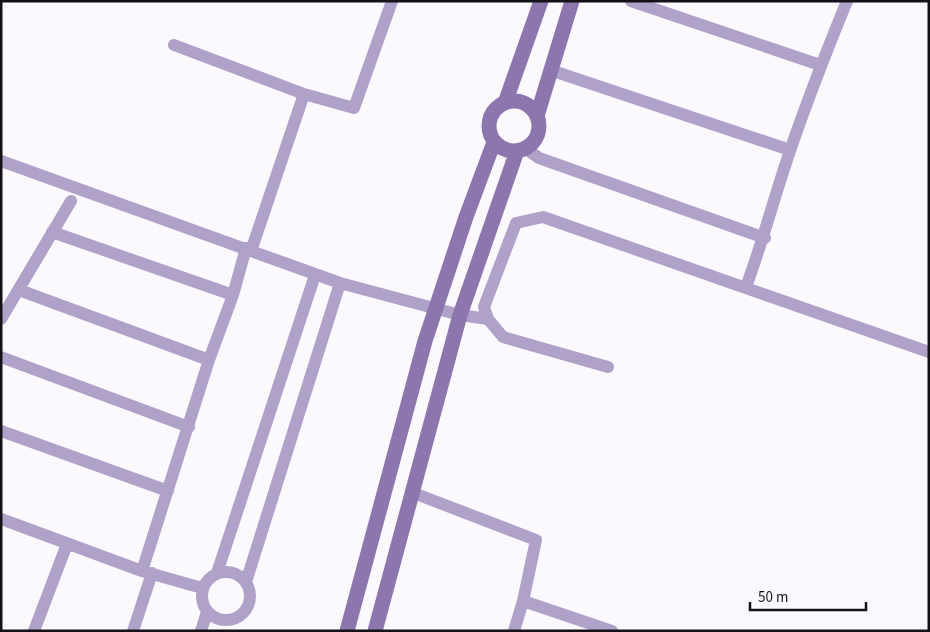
<svg xmlns="http://www.w3.org/2000/svg" width="930" height="632" viewBox="0 0 930 632" font-family="'Source Sans 3',sans-serif">
  <style>
    .lines { fill: none; stroke-linecap: round; stroke-linejoin: round }
    .minor { stroke: #afa1c7; stroke-width: 12 }
    .secondary { stroke: #8c76ad; stroke-width: 15 }
  </style>
  <rect width="100%" height="100%" fill="#fbf9fe"/>
  <g class="lines">
    <!-- minor -->
    <path class="minor" d="M 631,1 L 820,65
      M 174,45 L 304,94 L 354,108 L 392,1
      M 550,70 L 790,150
      M 525,148 L 539,158 L 765,238
      M 1,161 L 340,283 L 460,315 L 488,319
      M 52,232 L 233,295
      M 251,251 L 304,94
      M 746,287 C 763,241 775,194 791,148 C 808,98 827,50 847,1
      M 19,290 L 209,360
      M 1,319 L 71,201
      M 1,357 L 189,427
      M 608,367 L 503,337 L 488,319 L 484,307 L 516,223 L 543,217 L 929,352
      M 1,431 L 168,491
      M 411,492 L 536,540 L 523,601 L 514,631
      M 1,519 L 142,571 L 202,588
      M 142,571 L 209,360 L 233,295 L 246,248
      M202 596a24 24 0 1 1 48 0a24 24 0 1 1-48 0Z
      M 217,573 L 315,275
      M 246,582 L 340,283
      M 523,601 L 612,631
      M 34,631 L 67,544
      M 133,631 L 152,573
      M 201,631 L 207,612"/>
    <!-- secondary -->
    <path class="secondary" d="M489 126a25 25 0 1 1 50 0a25 25 0 1 1-50 0Z
      M 505,103 L 541,1
      M 537,116 L 572,1
      M 347,631 L 425,341 L 466,217 L 494,142
      M 375,631 L 460,315 L 517,151"/>
  </g>
  <!-- border -->
  <rect width="930" height="632" fill="none" stroke="#141119" stroke-width="5"/>
  <!-- scale -->
  <path d="M750 602v8h116v-8" fill="none" stroke="#141119" stroke-width="2.5"/>
  <text x="758" y="602" font-size="15" fill="#141119" stroke="#fbf9fe" stroke-width="4" paint-order="stroke">50 m</text>
</svg>
